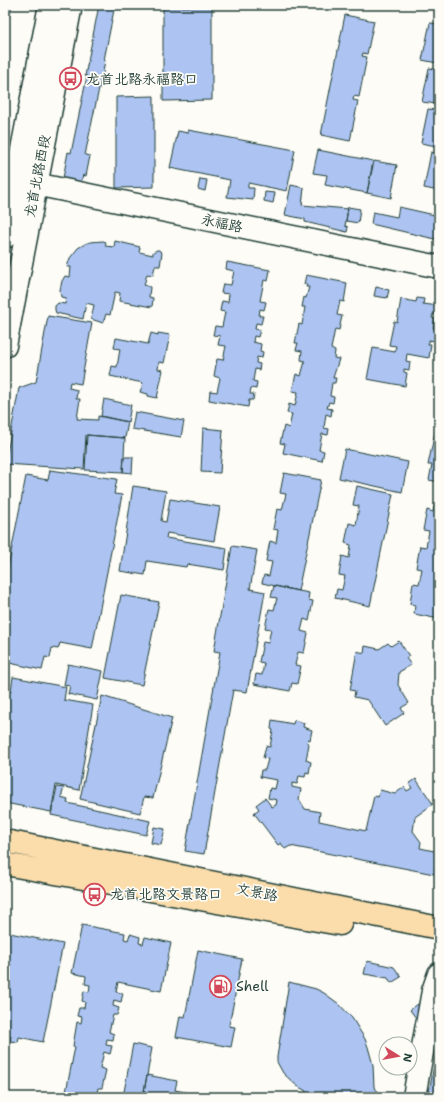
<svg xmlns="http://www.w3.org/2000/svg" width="444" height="1102" viewBox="0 0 444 1102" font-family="'Shantell Sans','LXGW WenKai TC',sans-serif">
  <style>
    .building { fill: #adc4f2; stroke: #1f3d34 }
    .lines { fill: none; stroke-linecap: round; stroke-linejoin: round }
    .minor-casing { stroke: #1f3d34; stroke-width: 25 }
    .major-casing { stroke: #1f3d34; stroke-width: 25 }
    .minor { stroke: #fdfcf7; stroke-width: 22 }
    .major { stroke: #fbdcab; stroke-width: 22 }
    .labels { text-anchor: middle; stroke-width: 3.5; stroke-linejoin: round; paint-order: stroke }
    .poi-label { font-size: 14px; fill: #1f3d34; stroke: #fdfcf7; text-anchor: start }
    .street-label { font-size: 14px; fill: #1f3d34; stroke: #fdfcf7 }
  </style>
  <rect width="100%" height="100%" fill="#fdfcf7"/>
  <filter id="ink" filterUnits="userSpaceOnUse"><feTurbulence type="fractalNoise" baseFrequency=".025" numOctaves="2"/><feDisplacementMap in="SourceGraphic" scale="8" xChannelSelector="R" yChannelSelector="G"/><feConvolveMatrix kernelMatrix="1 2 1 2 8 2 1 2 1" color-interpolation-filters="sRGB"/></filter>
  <g filter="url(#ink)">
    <!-- building -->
    <path class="building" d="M 5,5 L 12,5 L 5,32 Z
      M 99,5 L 115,5 L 104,60 L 105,60 L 102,79 L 101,79 L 85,155 L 90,156 L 86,176 L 83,175 L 81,182 L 63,178 L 68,152 L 71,153 L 87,76 L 85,76 Z
      M 163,7 L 212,7 L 212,100 L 163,101 Z
      M 345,15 L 374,21 L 367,54 L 363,53 L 362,56 L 367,57 L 359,97 L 354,96 L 353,100 L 358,101 L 350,141 L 321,135 Z
      M 430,23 L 439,24 L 439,66 L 436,66 L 437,63 L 422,60 Z
      M 429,68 L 439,70 L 439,149 L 436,149 L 436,146 L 421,143 L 428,109 L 436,110 L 437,104 L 422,102 Z
      M 154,96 L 154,187 L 116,188 L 116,97 Z
      M 188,130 L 295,150 L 287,191 L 248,183 L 248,188 L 254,188 L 253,200 L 227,197 L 230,180 L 170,168 L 178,131 L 188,133 Z
      M 318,150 L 373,161 L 367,193 L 325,185 L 327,175 L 313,173 Z
      M 431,152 L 439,154 L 439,191 L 424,188 Z
      M 374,161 L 397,165 L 391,198 L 367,193 Z
      M 200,179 L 207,180 L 205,191 L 198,189 Z
      M 291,185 L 304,188 L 302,205 L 348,209 L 345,226 L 348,227 L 347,232 L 305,222 L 305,219 L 285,215 Z
      M 265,192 L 275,193 L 273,203 L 264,201 Z
      M 348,207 L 360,209 L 358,223 L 346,221 Z
      M 399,207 L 439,216 L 439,240 L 371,224 L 373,212 L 397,217 Z
      M 103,241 L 106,242 L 105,246 L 114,247 L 115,241 L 140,247 L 139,252 L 153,255 L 153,252 L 157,250 L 159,250 L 162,253 L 160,266 L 155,266 L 153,275 L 147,274 L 144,285 L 150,287 L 149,297 L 153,298 L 152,307 L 119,301 L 120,293 L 115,292 L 110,315 L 106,314 L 103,323 L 91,319 L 94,305 L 86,303 L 83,319 L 56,313 L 55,310 L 55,306 L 58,303 L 65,304 L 66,298 L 61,297 L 60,290 L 62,281 L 65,276 L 70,277 L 71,267 L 67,267 L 70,258 L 78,248 L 85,244 L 90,242 Z
      M 227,262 L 270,270 L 268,281 L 264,280 L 260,301 L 266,302 L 264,310 L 260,309 L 259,316 L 263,316 L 261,324 L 256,323 L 255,329 L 260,330 L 258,337 L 254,336 L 253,342 L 261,344 L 260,351 L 263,352 L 262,358 L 257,357 L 256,363 L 260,364 L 259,370 L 255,369 L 253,381 L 257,382 L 256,389 L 251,388 L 250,394 L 254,394 L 253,400 L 249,400 L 248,407 L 209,400 L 210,391 L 217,392 L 220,378 L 214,376 L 217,359 L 223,360 L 226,346 L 218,345 L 220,336 L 213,335 L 215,326 L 222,327 L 225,312 L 220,311 L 222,301 L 228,302 L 229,294 L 221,293 L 223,284 L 231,285 L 234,271 L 226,269 Z
      M 306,275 L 347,283 L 344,302 L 340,301 L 337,315 L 342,316 L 339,330 L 335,329 L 331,349 L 335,351 L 334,358 L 339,359 L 333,378 L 336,378 L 335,383 L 332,383 L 330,396 L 334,397 L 333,403 L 329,402 L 327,408 L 332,409 L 331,416 L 326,414 L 324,428 L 329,429 L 328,435 L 322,434 L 319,450 L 324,451 L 322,461 L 283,453 L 285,444 L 280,443 L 284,426 L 289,428 L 292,414 L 287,413 L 289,404 L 295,406 L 298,392 L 292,391 L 296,374 L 301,376 L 305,361 L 301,360 L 302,351 L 296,350 L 298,343 L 295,343 L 299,324 L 302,325 L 305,307 L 302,307 L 304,297 L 306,298 L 309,287 L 306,287 L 307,284 L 304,284 Z
      M 376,287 L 389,290 L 387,298 L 374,296 Z
      M 417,298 L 424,299 L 423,304 L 439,306 L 437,315 L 433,314 L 432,318 L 435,319 L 433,328 L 436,329 L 434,341 L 429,340 L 428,344 L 431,344 L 429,358 L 407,354 L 406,361 L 410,362 L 409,370 L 404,369 L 404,372 L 407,373 L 405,386 L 367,379 L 373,348 L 395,352 L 396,346 L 389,345 L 394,321 L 397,322 L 401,299 L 416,302 Z
      M 48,316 L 92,323 L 81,384 L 70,382 L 69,388 L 77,390 L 76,399 L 80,399 L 77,419 L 98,420 L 98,416 L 128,422 L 125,438 L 86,435 L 84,469 L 5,464 L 19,388 L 36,382 Z
      M 151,333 L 158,335 L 158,333 L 170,335 L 164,363 L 159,362 L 158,369 L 163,370 L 157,398 L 148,396 L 148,394 L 140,392 L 143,383 L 110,376 L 112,366 L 117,367 L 120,349 L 114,348 L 116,338 L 148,344 Z
      M 104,399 L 131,405 L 128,422 L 101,416 Z
      M 135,412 L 184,421 L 181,437 L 132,429 Z
      M 439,413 L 439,482 L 429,480 L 432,465 L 428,465 Z
      M 203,428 L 223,430 L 220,473 L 201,472 Z
      M 87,435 L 125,438 L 123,472 L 85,470 Z
      M 345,449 L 408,462 L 402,492 L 339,478 Z
      M 124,457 L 133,457 L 132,473 L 123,472 Z
      M 50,470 L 117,479 L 114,494 L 122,495 L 92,649 L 60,643 L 58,649 L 52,648 L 50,658 L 45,657 L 42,670 L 5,662 L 5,583 L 26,476 L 48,480 Z
      M 284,473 L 321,480 L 298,591 L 262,583 L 264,575 L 269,576 L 272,562 L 266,561 L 270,541 L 276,543 L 278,530 L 273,529 L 277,509 L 282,510 L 286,494 L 280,493 Z
      M 133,486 L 166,491 L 161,521 L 166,522 L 170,499 L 220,507 L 214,541 L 167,533 L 166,538 L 227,548 L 224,570 L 187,564 L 186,567 L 147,561 L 145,575 L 120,571 Z
      M 357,486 L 393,494 L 370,606 L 335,598 L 337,589 L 342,590 L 345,576 L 339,575 L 342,556 L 349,558 L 351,545 L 345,543 L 349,523 L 356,525 L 359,506 L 353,505 Z
      M 435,503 L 439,504 L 439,619 L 414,614 L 415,605 L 410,604 L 413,583 L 419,584 L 422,569 L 416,568 L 420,546 L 426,547 L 429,531 L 423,530 L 427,510 L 433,512 Z
      M 232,546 L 257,550 L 250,589 L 265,592 L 247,692 L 233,690 L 204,854 L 185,851 L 220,652 L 214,651 Z
      M 274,586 L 309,593 L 308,600 L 313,601 L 309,621 L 304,619 L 301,631 L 308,633 L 304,653 L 298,652 L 295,665 L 301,666 L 297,684 L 292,683 L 290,691 L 254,684 L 256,674 L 262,675 L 264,663 L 259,662 L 263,642 L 268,643 L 271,629 L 265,628 L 269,609 L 274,610 L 277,598 L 271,597 Z
      M 121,595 L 159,602 L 142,685 L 105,678 Z
      M 399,641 L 409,656 L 406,658 L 411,665 L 399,672 L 398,685 L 409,703 L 401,708 L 404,713 L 385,726 L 368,700 L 354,697 L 355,691 L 350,690 L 357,651 L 364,653 L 365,646 L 379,649 L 388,643 L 391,646 Z
      M 68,664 L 103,671 L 97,700 L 68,694 L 70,686 L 64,685 Z
      M 13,677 L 66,687 L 64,700 L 93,705 L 79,790 L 56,785 L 51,812 L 5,803 L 5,691 L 11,691 Z
      M 102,696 L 172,718 L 153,798 L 144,797 L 140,813 L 80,799 Z
      M 272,720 L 293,724 L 294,720 L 304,723 L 303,727 L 312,730 L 310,740 L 308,739 L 307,743 L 309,744 L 306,760 L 311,762 L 309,773 L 306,772 L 305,777 L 299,776 L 297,784 L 292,783 L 292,787 L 301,789 L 299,799 L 305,809 L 320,812 L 319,821 L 366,831 L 374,796 L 378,797 L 380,790 L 395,794 L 404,787 L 407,791 L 412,788 L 409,784 L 416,779 L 433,804 L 415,817 L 413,831 L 421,842 L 420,848 L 439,852 L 434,874 L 290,846 L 285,849 L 281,843 L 278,845 L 254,813 L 259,809 L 256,805 L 265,798 L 272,807 L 276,805 L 277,800 L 268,798 L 270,788 L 275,789 L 277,780 L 260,777 L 261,770 L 265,770 L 268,759 L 263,758 L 266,746 L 270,747 L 273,730 L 271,729 Z
      M 57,787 L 64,788 L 61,797 L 68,799 L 67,803 L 150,821 L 146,835 L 51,815 Z
      M 154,827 L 165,829 L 161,845 L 151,843 Z
      M 82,925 L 125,933 L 124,939 L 128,940 L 130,934 L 140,937 L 139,943 L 143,944 L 145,937 L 171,943 L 161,991 L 118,982 L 116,992 L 123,993 L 121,1002 L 114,1000 L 113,1006 L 119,1008 L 117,1015 L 113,1015 L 109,1032 L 114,1034 L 113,1040 L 107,1039 L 106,1045 L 112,1046 L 110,1054 L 104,1052 L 100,1068 L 106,1070 L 102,1088 L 98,1088 L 96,1097 L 65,1097 L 75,1047 L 73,1046 L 77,1022 L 81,1023 L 82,1017 L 77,1016 L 79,1008 L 84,1008 L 85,1002 L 82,1001 L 84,991 L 89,992 L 90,985 L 85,984 L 86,976 L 72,973 Z
      M 5,932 L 63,944 L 43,1042 L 19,1037 L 18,1042 L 10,1041 L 11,1036 L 5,1035 Z
      M 198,950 L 242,959 L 229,1026 L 235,1027 L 231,1047 L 176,1037 L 180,1016 L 185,1017 Z
      M 367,961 L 394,967 L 401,977 L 391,983 L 388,978 L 364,974 Z
      M 289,982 L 316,989 L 324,993 L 339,1004 L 352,1018 L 365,1039 L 368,1047 L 373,1065 L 374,1087 L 383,1097 L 305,1097 L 306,1091 L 297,1086 L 283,1073 L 277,1062 L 277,1057 Z
      M 418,1004 L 430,1019 L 419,1022 L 410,1010 Z
      M 439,1040 L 439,1097 L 428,1097 Z
      M 133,1044 L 152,1048 L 143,1097 L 123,1097 Z
      M 147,1075 L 177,1081 L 175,1090 L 210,1097 L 143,1097 Z"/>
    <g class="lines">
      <defs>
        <path id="minor" d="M 5,180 L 35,184 L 439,267
          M 5,237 L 50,5
          M 5,346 L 71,5
          M 414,1097 L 433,991 L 439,974"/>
        <path id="major" d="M 5,841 L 439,928
          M 5,864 L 340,924"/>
      </defs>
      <!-- minor casing -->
      <use href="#minor" class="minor-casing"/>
      <!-- major casing -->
      <use href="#major" class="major-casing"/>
      <!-- minor -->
      <use href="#minor" class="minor"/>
      <!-- major -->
      <use href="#major" class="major"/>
    </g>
  </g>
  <!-- icons -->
  <defs>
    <symbol id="bus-ring" viewBox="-11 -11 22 22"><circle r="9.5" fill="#fdfcf7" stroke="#d1495b" stroke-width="1.5"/><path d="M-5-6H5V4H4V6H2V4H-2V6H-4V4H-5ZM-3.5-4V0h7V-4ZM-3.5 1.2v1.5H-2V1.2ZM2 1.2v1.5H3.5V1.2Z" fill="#d1495b"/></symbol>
    <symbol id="fuel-ring" viewBox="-11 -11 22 22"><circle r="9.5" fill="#fdfcf7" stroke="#d1495b" stroke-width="1.5"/><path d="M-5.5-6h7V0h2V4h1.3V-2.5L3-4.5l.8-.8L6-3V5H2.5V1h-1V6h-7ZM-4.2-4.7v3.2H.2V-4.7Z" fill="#d1495b"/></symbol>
  </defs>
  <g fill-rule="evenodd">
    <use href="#bus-ring" x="58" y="66" width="25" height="25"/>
    <use href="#bus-ring" x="82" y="882" width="25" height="25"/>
    <use href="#fuel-ring" x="208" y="974" width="25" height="25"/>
  </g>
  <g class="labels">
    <!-- poi labels -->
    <g class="poi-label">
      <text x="86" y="84">龙首北路永福路口</text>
      <text x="110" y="899">龙首北路文景路口</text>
      <text x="236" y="991">Shell</text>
    </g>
    <!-- street labels -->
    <g class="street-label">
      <text transform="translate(37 176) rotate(-79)" y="5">龙首北路西段</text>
      <text transform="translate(222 223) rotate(12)" y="5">永福路</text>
      <text transform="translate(257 892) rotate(11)" y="5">文景路</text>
    </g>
  </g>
  <!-- margin -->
  <rect width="444" height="1102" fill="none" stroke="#fdfcf7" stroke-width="20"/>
  <rect x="10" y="10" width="424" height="1082" fill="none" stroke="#1f3d34" stroke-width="1.5" filter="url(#ink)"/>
  <!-- north arrow -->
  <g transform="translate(398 1056) rotate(101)"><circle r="19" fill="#fdfcf7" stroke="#a4b0a9"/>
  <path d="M0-3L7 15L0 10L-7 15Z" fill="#d1495b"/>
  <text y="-6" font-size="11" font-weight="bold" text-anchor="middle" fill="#1f3d34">N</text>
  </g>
</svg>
